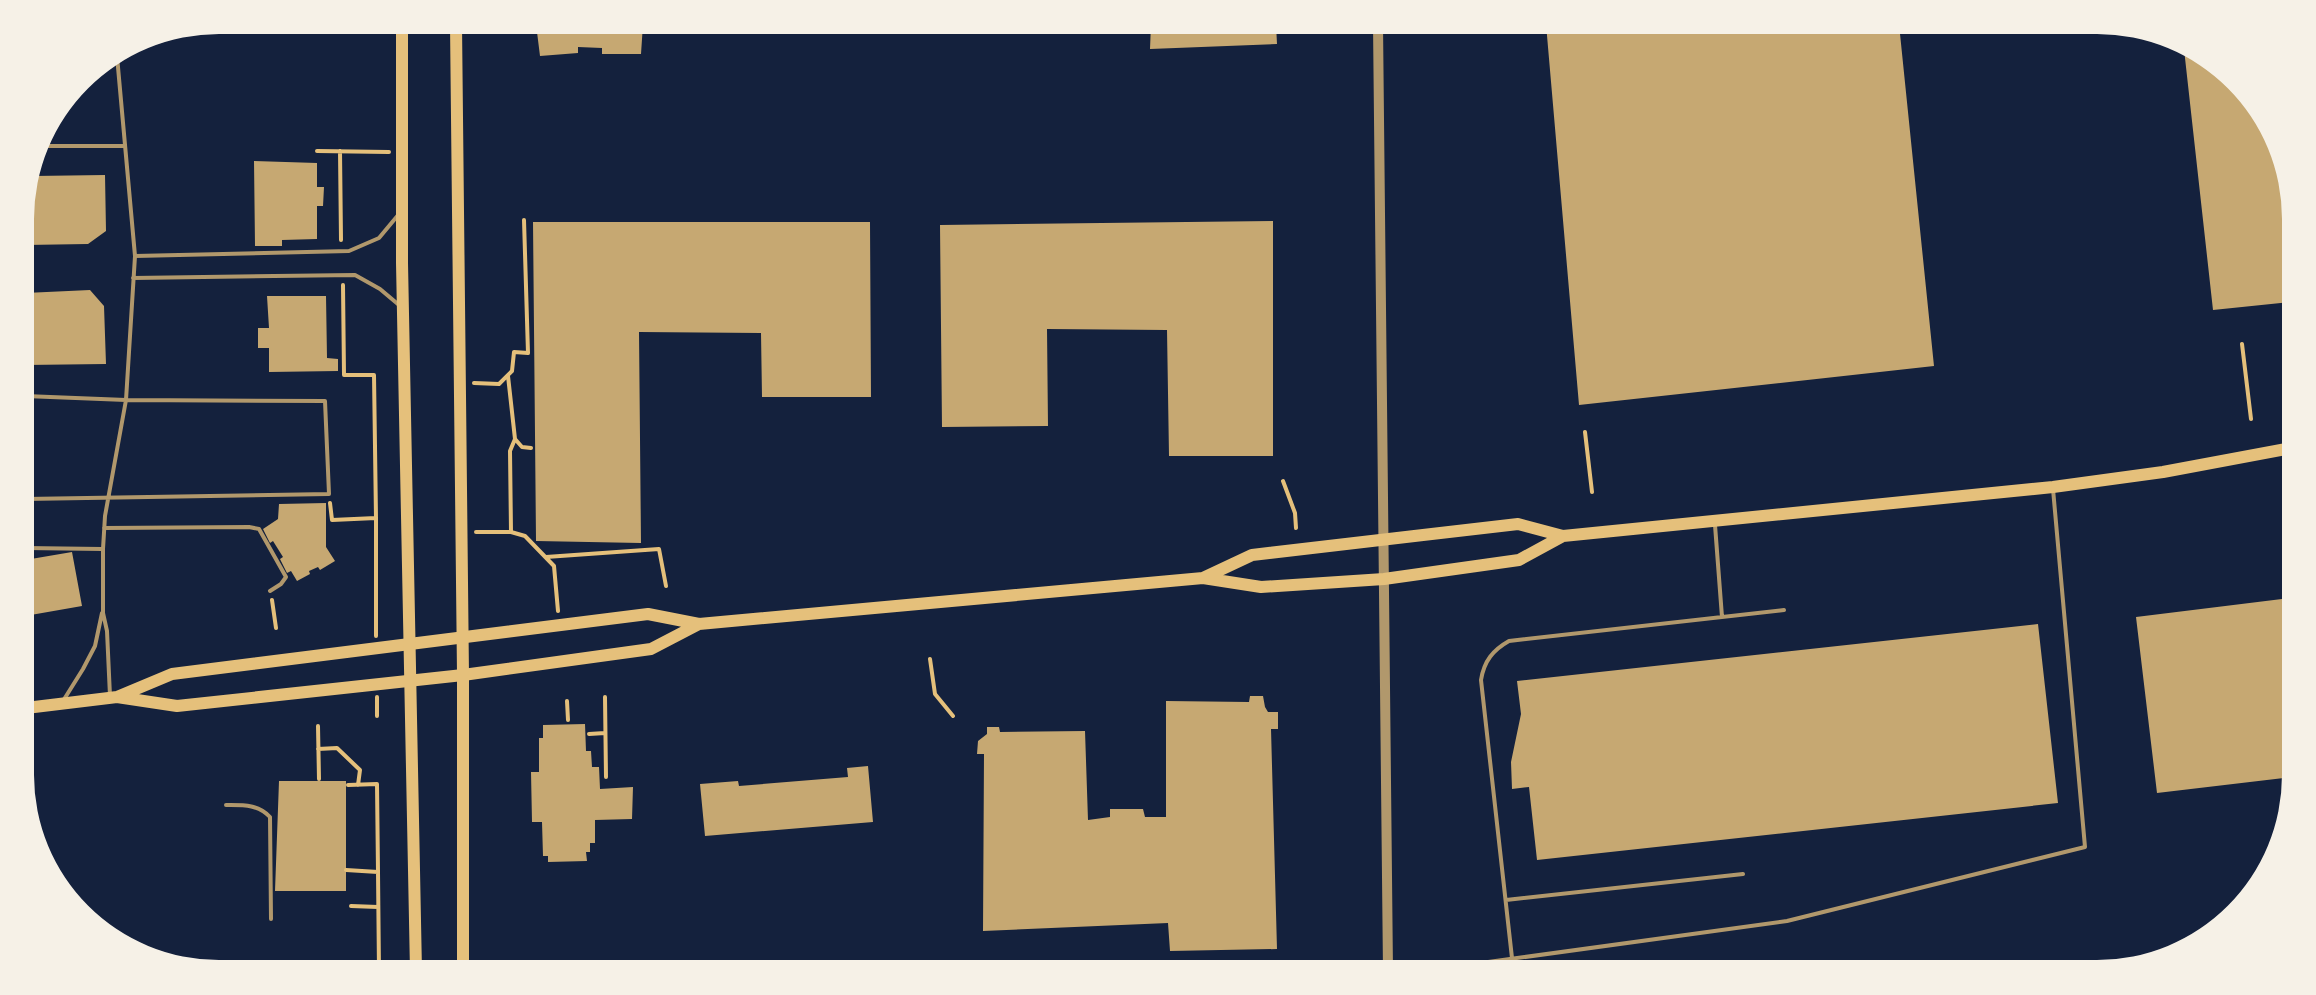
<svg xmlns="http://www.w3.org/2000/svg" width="2316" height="995" viewBox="0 0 2316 995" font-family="Mulish,sans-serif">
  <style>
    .building { fill: #c6a872 }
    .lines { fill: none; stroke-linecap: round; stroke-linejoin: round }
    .path { stroke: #e5c07b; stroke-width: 4 }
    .service { stroke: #b1986c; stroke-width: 4 }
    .tertiary { stroke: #b1986c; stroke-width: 10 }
    .secondary { stroke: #e5c07b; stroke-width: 12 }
    .primary { stroke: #e5c07b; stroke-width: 12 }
  </style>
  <rect width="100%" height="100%" fill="#14213d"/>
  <!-- building -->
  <path class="building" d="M 536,24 L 643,24 L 641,54 L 602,54 L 602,48 L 578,47 L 578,53 L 540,56 Z
    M 1151,24 L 1276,24 L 1277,44 L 1150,49 Z
    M 1546,24 L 1899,24 L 1934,366 L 1579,405 Z
    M 2184,49 L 2251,100 L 2290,194 L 2291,302 L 2213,310 Z
    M 254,161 L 317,163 L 317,187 L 324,187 L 323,206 L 317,206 L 317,239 L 282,240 L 282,246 L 255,246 Z
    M 105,175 L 106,231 L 88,244 L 25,245 L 24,207 L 33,176 Z
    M 1273,221 L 1273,456 L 1169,456 L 1167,330 L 1047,329 L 1048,426 L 942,427 L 940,225 Z
    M 533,222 L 870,222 L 871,397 L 762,397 L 761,333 L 639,332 L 641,543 L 536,541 Z
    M 90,290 L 104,306 L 106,364 L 25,365 L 25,293 Z
    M 267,296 L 326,296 L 327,358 L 338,359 L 338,371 L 269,372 L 269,348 L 258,348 L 258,328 L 269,328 Z
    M 326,503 L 326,547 L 335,561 L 320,570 L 318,567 L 309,571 L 310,574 L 297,581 L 291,571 L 287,573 L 280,559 L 283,557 L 273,541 L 270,543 L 263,529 L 278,519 L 279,504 Z
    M 72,552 L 82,606 L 25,616 L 25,560 Z
    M 2291,598 L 2292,777 L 2157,793 L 2136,617 Z
    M 2038,624 L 2058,803 L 1537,860 L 1529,787 L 1512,789 L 1511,762 L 1521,714 L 1517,681 Z
    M 1250,696 L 1263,696 L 1265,707 L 1268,712 L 1278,712 L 1278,729 L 1271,729 L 1277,949 L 1170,951 L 1168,923 L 983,931 L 984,754 L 977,754 L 978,741 L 987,734 L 987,727 L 999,727 L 1000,732 L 1085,731 L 1088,820 L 1110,817 L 1110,809 L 1143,809 L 1145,817 L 1166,817 L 1166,701 L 1249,702 Z
    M 585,724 L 586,751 L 591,751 L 592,767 L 599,767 L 600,789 L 633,787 L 632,819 L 595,820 L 595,843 L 590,843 L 590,852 L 586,852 L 587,861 L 548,862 L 548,856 L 543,856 L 542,822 L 532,822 L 531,772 L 539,772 L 539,738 L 543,738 L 543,725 Z
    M 868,766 L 873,822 L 705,836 L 700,784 L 738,781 L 739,786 L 848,777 L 847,768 Z
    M 279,781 L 346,781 L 346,891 L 275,891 Z"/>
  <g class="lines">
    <!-- path -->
    <path class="path" d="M 317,151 L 389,152
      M 340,151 L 341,240
      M 343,285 L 344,375 L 374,375 L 376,518
      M 2242,344 L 2251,419
      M 508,376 L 515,439 L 522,447 L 531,448
      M 474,383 L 499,384 L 512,371 L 514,352 L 528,353 L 524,220
      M 1585,432 L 1592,492
      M 515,439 L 510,451 L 511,532 L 525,536 L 554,566 L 558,611
      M 1283,481 L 1295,513 L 1296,528
      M 330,503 L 332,520 L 376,518 L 376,636
      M 476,532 L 511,532
      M 546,557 L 659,549 L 666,586
      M 272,600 L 276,628
      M 930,659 L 935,694 L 953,716
      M 377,697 L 377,716
      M 605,697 L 606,777
      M 567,701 L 568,720
      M 318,726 L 319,779
      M 589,734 L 605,733
      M 318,749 L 337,748 L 360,770 L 358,785
      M 348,785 L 377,784 L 378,872
      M 346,870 L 378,872 L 379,971
      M 351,906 L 378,907"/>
    <!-- service -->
    <path class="service" d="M 41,146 L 125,146
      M 135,256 L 349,251 L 379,238 L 399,214
      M 133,278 L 355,275 L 380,289 L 399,305
      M 25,396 L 126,400 L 325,401 L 329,494 L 25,499
      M 1715,525 L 1722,617
      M 104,528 L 249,527 L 259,529 L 286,577 L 281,584 L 270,591
      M 25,548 L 102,549
      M 110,696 L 107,631 L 103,613 L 103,549 L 105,516 L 126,400 L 135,256 L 117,56
      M 63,701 L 83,669 L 95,646 L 102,613
      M 226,805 C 243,805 258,804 270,817 L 271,919
      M 1506,900 L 1743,874
      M 1512,958 L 1481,680 C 1484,661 1493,650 1509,641 L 1784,610
      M 1423,971 L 1787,921 L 2085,847 L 2053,489"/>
    <!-- tertiary -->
    <path class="tertiary" d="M 1378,24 L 1388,971"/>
    <!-- secondary -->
    <path class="secondary" d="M 1203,578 L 1252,555 L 1423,535 L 1518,524 L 1563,536 L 2053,487 L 2163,472 L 2291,448
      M 117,697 L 172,674 L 648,614 L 699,624 L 1203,578 L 1261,587 L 1384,579 L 1519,560 L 1563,536
      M 26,708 L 117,697 L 177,706 L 463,675 L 651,649 L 699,624"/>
    <!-- primary -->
    <path class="primary" d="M 402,24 L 402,263 L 416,971
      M 456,24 L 463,675 L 463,971"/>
  </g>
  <!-- crop -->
  <path d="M0 0H2316V995H0ZM219 34H2097A185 185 0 0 1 2282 219V775A185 185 0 0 1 2097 960H219A185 185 0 0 1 34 775V219A185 185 0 0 1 219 34Z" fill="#f6f1e7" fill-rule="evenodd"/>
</svg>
